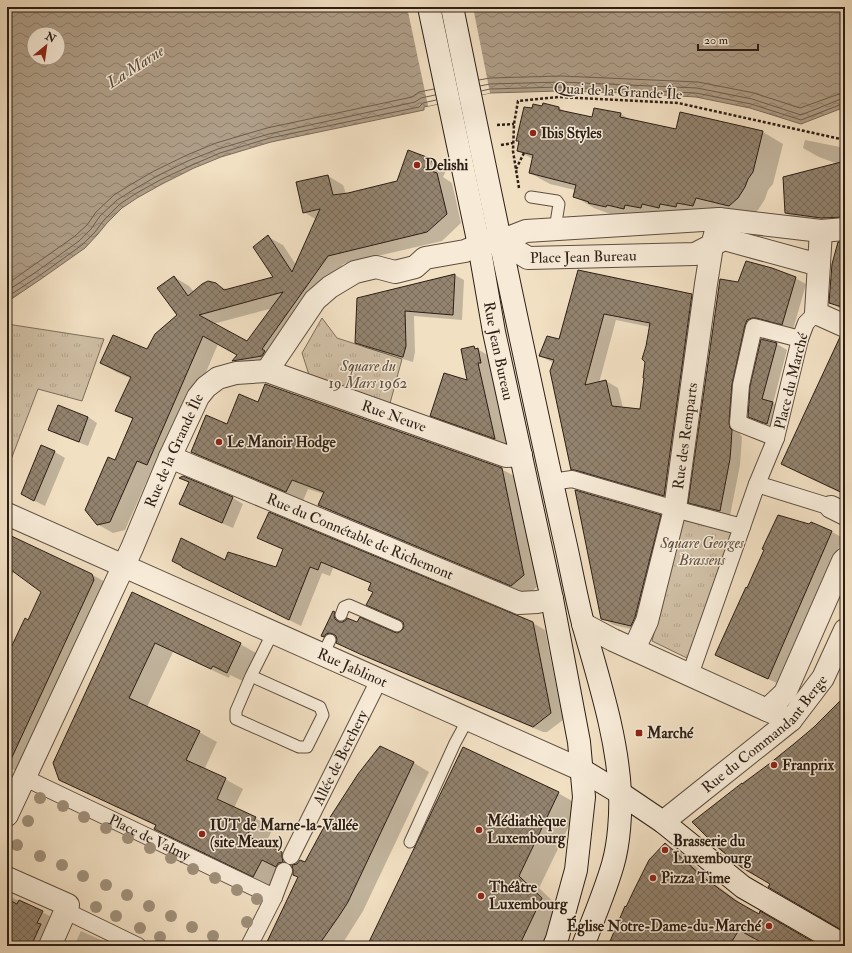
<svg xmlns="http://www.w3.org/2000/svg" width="852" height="953" viewBox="0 0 852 953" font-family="'IM FELL Double Pica',serif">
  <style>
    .grass { fill: url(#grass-tufts); stroke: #7e6e5d }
    .water { fill: url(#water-waves); stroke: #7b6b5a; fill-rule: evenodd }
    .pier { fill: #f2e0c3 }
    .shadow { fill: #0003; fill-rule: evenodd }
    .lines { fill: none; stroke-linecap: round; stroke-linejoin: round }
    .shore { stroke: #6e5e4e; stroke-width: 1 }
    .building { fill: url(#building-cross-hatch); stroke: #2c1e15; fill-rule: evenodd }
    .service-casing { stroke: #5e4e40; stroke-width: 13 }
    .pedestrian-casing { stroke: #5e4e40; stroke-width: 18 }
    .minor-casing { stroke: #5e4e40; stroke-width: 24 }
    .tertiary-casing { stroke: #5e4e40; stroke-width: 24 }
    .secondary-casing { stroke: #2c1e15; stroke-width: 24 }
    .path { stroke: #2c1e15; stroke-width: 2.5; stroke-dasharray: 3 2; stroke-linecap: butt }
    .service { stroke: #f7ebd8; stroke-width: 11 }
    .pedestrian { stroke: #f7ebd8; stroke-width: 16 }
    .minor { stroke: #f7ebd8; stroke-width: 22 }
    .tertiary { stroke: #f7ebd8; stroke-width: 22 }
    .secondary { stroke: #f7ebd8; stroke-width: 22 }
    .tree { fill: #a0907b }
    .poi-dot { fill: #8f2418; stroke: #f7ebd8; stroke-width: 1.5 }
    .labels { text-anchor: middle; stroke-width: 3; stroke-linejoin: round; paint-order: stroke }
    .street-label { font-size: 15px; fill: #2c1e15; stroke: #f7ebd8 }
    .poi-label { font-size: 15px; font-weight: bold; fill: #2c1e15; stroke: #f7ebd8; text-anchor: start }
    .park-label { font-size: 15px; font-style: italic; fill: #5d4e40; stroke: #f7ebd8 }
    .water-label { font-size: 16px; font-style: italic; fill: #5a4b3d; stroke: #f7ebd8 }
  </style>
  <defs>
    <pattern id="grass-tufts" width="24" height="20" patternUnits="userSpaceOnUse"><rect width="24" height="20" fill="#d0bfa5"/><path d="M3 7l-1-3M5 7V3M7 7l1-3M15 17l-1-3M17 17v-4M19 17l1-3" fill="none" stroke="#b3a48d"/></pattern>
    <pattern id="water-waves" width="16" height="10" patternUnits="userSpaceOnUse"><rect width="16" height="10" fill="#af9e88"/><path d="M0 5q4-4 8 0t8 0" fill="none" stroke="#8f806e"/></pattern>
    <pattern id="building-cross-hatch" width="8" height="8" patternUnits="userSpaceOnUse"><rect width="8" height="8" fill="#93836f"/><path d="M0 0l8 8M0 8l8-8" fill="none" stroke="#786b5a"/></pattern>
  </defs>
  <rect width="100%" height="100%" fill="#f2e0c3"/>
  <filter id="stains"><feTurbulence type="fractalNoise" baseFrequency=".005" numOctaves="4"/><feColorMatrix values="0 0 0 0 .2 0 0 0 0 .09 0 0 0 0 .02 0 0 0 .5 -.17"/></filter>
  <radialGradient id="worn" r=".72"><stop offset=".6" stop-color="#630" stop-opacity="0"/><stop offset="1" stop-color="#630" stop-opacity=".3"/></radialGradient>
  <!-- grass -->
  <path class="grass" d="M 322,318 L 337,338 L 402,359 L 389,407 L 311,381 L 302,353 Z
    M 7,324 L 104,339 L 82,401 L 38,389 L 7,470 Z
    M 683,520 L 736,532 L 691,660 L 652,641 Z"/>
  <!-- water -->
  <path class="water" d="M 7,7 L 845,7 L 845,107 L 801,124 L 750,108 L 696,97 L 629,93 L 560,91 L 490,93 L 424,107 L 424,110 L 271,142 L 221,157 L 194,168 L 162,184 L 137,198 L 122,208 L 107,223 L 98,234 L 85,248 L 41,279 L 7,302 ZM 34,34 L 58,34 L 58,58 L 34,58 Z"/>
  <!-- pier -->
  <path class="pier" d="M 407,7 L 473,7 L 490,93 L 428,106 Z"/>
  <!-- shadow -->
  <path class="shadow" d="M 559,108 L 568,113 L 593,119 L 621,114 L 633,121 L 677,130 L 763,132 L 783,144 L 773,184 L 768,190 L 765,199 L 758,210 L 750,217 L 626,218 L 610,214 L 594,208 L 574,196 L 575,190 L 550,184 L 530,173 L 533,159 L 518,151 L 520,142 L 517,140 L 533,110 Z
    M 805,140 L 845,148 L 845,227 L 802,222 L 786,213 L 838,164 L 819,157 L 803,148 Z
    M 432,160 L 447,169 L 443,177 L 452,183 L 461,223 L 442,241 L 343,264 L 276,359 L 248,369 L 234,361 L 238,355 L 218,344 L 163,473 L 152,469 L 125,530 L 113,533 L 97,524 L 115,462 L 134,420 L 116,411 L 132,379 L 116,372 L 101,363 L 147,351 L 179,315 L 174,277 L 189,286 L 194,292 L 216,284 L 228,290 L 274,277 L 268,237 L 283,245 L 296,265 L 317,220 L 304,212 L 328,176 L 343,185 L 346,194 L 398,182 ZM 273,308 L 247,343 L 213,324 Z
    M 845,243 L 845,312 L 830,302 Z
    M 579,271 L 692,294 L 704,302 L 676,502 L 584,476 L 572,469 L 554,363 L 540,356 L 559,340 ZM 616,320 L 650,327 L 646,361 L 645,378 L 641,410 L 623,408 L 618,388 L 606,381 L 599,383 Z
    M 455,275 L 464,280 L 462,320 L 414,316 L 415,352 L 413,362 L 366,348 L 356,342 L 358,299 Z
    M 795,278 L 806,284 L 793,330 L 763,323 L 739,429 L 740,434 L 742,437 L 740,465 L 730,516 L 700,508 L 690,502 L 738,283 Z
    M 845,339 L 845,495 L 799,473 L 783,464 Z
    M 762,340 L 777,344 L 787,350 L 773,403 L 783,409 L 778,429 L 760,422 L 749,416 Z
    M 474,347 L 491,357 L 508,445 L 445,423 L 431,415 L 469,381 Z
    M 259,403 L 501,469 L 518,478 L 540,584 L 528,595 L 336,514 L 319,505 L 324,494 L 308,489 L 303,501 L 208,461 L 192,452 Z
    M 88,417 L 97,423 L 88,446 L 59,435 L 49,430 Z
    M 42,447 L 55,452 L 65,458 L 45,506 L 33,500 Z
    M 181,478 L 233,498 L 243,504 L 233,528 L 191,510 L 180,504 L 190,483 Z
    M 660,516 L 672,522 L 643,632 L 614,625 L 602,618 Z
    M 811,523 L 832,532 L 843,538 L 779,684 L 728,661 L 716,654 L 748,589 L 765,550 L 809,525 Z
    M 7,535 L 91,574 L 112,586 L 17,771 L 7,767 L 7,659 L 29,621 L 42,592 L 14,571 L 7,587 Z
    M 259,538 L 533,623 L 545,630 L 563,720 L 547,732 L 543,732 L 373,660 L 334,642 L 322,635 L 333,612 L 347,620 L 398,634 L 402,632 L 405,626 L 404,622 L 379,611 L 367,604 L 374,592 L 372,584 L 333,568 L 330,576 L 322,573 L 301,626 L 195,573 L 225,561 L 276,568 L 283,550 L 270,544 Z
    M 133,594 L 240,644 L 258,654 L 245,682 L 230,675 L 229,678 L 173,652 L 147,707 L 199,732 L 217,742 L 204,770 L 225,779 L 243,789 L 234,808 L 255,818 L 273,828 L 265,845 L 282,853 L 299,863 L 305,864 L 381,747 L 414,763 L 429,772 L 363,911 L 341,946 L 266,946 L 299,877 L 295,875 L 294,876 L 279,870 L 271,886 L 173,839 L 155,829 L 156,826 L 78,789 L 60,779 Z
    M 845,691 L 845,929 L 771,884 L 742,785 L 784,753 L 815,728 L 839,703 Z
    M 558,793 L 579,805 L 539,888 L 562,910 L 545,946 L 369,946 Z
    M 665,844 L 681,853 L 719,887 L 750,910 L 818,946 L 769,946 L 755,938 L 750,946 L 609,946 L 626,908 Z
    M 7,895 L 42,912 L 63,923 L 57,946 L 7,946 Z
    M 81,931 L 114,946 L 74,946 Z"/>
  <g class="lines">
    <!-- shore -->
    <path class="shore" d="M 479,80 L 490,78 L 561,76 L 698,82 L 754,93 L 800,108 L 839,94 L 845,93
      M 480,86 L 490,84 L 561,82 L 697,88 L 752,99 L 801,115 L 841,99 L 845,99
      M 481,91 L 490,89 L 560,87 L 696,93 L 751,104 L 801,120 L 842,104 L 845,104
      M 7,284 L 75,236 L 87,225 L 96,212 L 114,195 L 130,185 L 154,171 L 187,155 L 216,143 L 267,128 L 412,97 L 419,92 L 434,89
      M 7,291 L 36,272 L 79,241 L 91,229 L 100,216 L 117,200 L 133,190 L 157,176 L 190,160 L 218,149 L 269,134 L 415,102 L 421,98 L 435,95
      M 7,297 L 39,276 L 82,245 L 95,232 L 104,220 L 120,204 L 135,194 L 160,180 L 192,165 L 220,153 L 270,138 L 419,107 L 423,103 L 436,100"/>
  </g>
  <!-- building -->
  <path class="building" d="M 543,103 L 559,107 L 559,110 L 592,117 L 594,108 L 621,113 L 620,117 L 676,129 L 680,112 L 763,131 L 753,172 L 748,179 L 745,187 L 738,198 L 729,206 L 696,198 L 693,206 L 677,203 L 676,207 L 660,204 L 659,208 L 642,204 L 641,208 L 625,205 L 624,209 L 607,205 L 606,207 L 588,203 L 589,202 L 573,197 L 576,185 L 529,173 L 533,155 L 517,151 L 519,141 L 516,141 L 524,107 L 532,108 L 533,104 L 542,106 Z
    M 408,150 L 432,159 L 428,170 L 437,173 L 447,214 L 427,232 L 328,256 L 262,349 L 265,351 L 262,356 L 232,361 L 237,355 L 203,336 L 147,465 L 137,461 L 110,522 L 97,525 L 85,510 L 108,457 L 115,460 L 133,418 L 115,411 L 131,377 L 100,363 L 113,335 L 147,349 L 155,334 L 177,315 L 157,288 L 174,276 L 188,296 L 202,284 L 208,281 L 216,283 L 224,290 L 273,277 L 253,247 L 268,235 L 292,272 L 320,209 L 303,213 L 296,182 L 328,175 L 333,195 L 348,193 L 397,181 ZM 283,292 L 247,341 L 199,315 Z
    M 845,161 L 845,217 L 821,218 L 785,213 L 783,177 Z
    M 838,242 L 845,242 L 845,308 L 829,303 L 832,264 Z
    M 746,261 L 772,268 L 796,277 L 782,325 L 756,318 L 752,318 L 747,320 L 745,325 L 732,384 L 729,422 L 730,428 L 732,430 L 731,446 L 730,459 L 720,511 L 688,503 L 720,279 L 738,282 Z
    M 578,270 L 692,294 L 664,496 L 575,470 L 571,470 L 550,371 L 554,360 L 539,356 L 547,336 L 559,339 ZM 604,314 L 650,323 L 646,346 L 642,359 L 645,362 L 643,378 L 644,378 L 640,409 L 612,406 L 606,380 L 585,385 Z
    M 455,274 L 453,315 L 405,311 L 406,346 L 403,357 L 402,357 L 355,343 L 357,298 Z
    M 840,337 L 845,338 L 845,494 L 781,464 Z
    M 761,339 L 777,343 L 762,399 L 773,402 L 767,424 L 748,417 L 750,386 Z
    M 474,346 L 475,349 L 478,348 L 481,363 L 478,363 L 495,439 L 430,416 L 444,373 L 467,380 L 461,349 Z
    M 265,384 L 502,468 L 524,575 L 511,586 L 318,505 L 324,492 L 292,480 L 286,492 L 191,452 L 206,415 L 227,424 L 239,394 L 258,402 Z
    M 58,405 L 88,417 L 79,442 L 48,430 Z
    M 41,445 L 55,451 L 34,501 L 21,494 Z
    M 183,476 L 233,497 L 222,523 L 179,504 L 189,482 L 179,478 Z
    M 575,490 L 661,515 L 635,617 L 631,626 L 601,619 Z
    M 269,512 L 533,622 L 551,713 L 533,727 L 360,654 L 336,643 L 337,640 L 336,636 L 333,634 L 330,633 L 326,634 L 324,637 L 321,636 L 333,611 L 335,612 L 334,616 L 335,619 L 339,622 L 343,622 L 346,620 L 347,618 L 357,622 L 360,617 L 394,632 L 397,633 L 401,631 L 403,629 L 404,626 L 403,622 L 400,620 L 366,605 L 373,592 L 368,590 L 371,583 L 321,562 L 318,570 L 310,567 L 289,620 L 182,567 L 182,566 L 172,561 L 181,538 L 225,560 L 228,552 L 276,567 L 283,549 L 257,538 Z
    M 778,515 L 809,524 L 811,522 L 832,531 L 768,679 L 715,655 L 746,587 L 747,588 L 754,572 L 764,550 L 762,549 Z
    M 7,534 L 92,574 L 94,580 L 7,768 L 7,656 L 25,618 L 28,620 L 41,592 L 7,567 Z
    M 132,592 L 241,643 L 227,673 L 213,666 L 211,669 L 155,643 L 129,698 L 200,731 L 186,760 L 226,778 L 217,799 L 256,817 L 247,836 L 282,852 L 282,857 L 283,862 L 278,863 L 276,867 L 262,860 L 253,877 L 154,829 L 156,825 L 59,780 L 53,763 Z
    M 845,696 L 845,932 L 768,887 L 770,884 L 741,867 L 715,845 L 692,822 L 742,783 L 742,784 L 769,764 L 795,743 L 814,727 Z
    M 380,746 L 414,762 L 348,902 L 339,916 L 318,946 L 265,946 L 298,877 L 293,875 L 293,870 L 292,865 L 297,864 L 300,860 L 305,862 L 325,825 L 338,805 L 358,774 Z
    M 463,747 L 559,792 L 519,876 L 542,898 L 519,946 L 367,946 Z
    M 665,843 L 703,877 L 736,901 L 759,914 L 760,911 L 820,946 L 768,946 L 739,930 L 729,946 L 608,946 L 625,906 L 626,907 L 633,892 L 649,860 Z
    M 7,899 L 17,904 L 19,900 L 43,911 L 37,923 L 41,924 L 31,946 L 7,946 Z"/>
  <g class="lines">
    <defs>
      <path id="service" d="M 531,197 L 557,201 L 559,204 L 555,229
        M 341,615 L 344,607 L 349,605 L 397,626
        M 323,654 L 330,640
        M 251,676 L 320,707 L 323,715 L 307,747 L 299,747 L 236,719 L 236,711 L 251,676 L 273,632
        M 410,842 L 455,743 L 468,719"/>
      <g id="pedestrian">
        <path d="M 816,313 L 806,323 L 800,339 L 776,438 L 757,484 L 831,507"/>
        <path d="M 776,438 L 738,423 L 741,385 L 754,327 L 800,339"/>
        <path d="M 552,482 L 572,479 L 675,509 L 742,527"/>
        <path d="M 690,675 L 757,484"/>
        <path id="s1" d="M 25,778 L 274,897"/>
        <path id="s2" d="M 291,856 L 379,680"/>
        <path d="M 66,911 L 138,946"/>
        <path d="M 249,946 L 274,897 L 284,871"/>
      </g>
      <g id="minor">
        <path d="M 821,231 L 816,313 L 845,326"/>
        <path id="s3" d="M 500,241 L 528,258 L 695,254 L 724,239 L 819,265"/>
        <path d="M 267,371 L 315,300 L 330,287 L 355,272 L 376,267 L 395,272 L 415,267 L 425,258 L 465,251 L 479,245 L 500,241 L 526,231 L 719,219 L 821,231 L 845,229"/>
        <path id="s4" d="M 170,457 L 519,603 L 537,602 L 552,599"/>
        <path d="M 831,507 L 845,514"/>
        <path id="s5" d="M 7,514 L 582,770"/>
        <path d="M 583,624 L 613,640 L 767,710 L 791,720"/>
        <path id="s6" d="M 634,649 L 647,621 L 675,509 L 706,284 L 712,246 L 719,219"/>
        <path d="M 767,710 L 785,693 L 843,561 L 845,559"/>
        <path id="s7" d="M 7,815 L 132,548 L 170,457 L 198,397 L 206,387 L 218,378 L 236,373 L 267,371 L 506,456 L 521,455"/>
        <path d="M 7,878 L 68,905 L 50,946"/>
      </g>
      <g id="tertiary">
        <path id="s8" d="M 663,822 L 791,720 L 823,678 L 845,630"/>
      </g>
      <g id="secondary">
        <path id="s9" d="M 429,7 L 479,245 L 494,332 L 552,599 L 579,742 L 584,797 L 576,870 L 557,939 L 554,946"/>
        <path d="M 452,7 C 488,184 525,361 564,537 C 571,567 576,598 584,627 C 599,681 617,736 620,792 C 621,814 619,843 613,864 C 605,892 593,919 583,946"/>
        <path d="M 582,770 L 620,793 L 663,822 L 743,887 L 845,946"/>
      </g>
    </defs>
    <!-- service casing -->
    <use href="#service" class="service-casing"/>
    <!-- pedestrian casing -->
    <use href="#pedestrian" class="pedestrian-casing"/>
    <!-- minor casing -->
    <use href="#minor" class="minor-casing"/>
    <!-- tertiary casing -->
    <use href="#tertiary" class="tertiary-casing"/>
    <!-- secondary casing -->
    <use href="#secondary" class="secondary-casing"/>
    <!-- path -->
    <path class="path" d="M 497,125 L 514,124
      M 501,145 L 513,143
      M 516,169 L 524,153
      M 519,188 L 513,151 L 514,124 L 518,101 L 559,97 L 678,103 L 845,140"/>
    <!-- service -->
    <use href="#service" class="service"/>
    <!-- pedestrian -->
    <use href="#pedestrian" class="pedestrian"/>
    <!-- minor -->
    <use href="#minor" class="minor"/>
    <!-- tertiary -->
    <use href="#tertiary" class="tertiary"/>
    <!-- secondary -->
    <use href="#secondary" class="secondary"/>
  </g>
  <!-- trees -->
  <g class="tree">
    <circle cx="40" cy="798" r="6"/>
    <circle cx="63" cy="806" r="6"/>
    <circle cx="84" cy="817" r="6"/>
    <circle cx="28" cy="821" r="6"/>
    <circle cx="106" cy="828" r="6"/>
    <circle cx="128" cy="838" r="6"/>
    <circle cx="17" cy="845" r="6"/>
    <circle cx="150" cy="848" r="6"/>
    <circle cx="40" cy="856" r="6"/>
    <circle cx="171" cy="858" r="6"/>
    <circle cx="62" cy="865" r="6"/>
    <circle cx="193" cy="869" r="6"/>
    <circle cx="83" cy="876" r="6"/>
    <circle cx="215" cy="878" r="6"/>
    <circle cx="106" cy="885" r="6"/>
    <circle cx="237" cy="890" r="6"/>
    <circle cx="127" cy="895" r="6"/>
    <circle cx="257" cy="899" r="6"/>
    <circle cx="149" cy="906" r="6"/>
    <circle cx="96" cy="907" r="6"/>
    <circle cx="116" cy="916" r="6"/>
    <circle cx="171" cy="916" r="6"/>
    <circle cx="247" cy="922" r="6"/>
    <circle cx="192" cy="927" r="6"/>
    <circle cx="140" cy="928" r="6"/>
    <circle cx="213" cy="936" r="6"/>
    <circle cx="160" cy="937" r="6"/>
  </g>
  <!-- markers -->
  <g class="poi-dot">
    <circle cx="533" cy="133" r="4"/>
    <circle cx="417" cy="165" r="4"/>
    <circle cx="219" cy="442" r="4"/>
    <rect x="635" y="729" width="8" height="8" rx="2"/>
    <circle cx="774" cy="765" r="4"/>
    <circle cx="479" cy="830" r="4"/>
    <circle cx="202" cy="834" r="4"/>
    <circle cx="665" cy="850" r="4"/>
    <circle cx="653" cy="878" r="4"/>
    <circle cx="481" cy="896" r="4"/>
    <circle cx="769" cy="926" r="4"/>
  </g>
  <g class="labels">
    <!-- street labels -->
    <g class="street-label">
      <text transform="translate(618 91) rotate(3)" y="5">Quai de la Grande Île</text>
      <text dy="5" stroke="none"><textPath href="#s3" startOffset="88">Place Jean Bureau</textPath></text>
      <text dy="5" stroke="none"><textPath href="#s9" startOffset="351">Rue Jean Bureau</textPath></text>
      <text transform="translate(791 381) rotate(-76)" y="5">Place du Marché</text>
      <text dy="5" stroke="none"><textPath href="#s7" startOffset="672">Rue Neuve</textPath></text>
      <text dy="5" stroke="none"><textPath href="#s6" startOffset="220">Rue des Remparts</textPath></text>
      <text dy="5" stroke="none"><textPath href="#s7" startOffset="401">Rue de la Grande Île</textPath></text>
      <text dy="5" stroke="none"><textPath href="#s4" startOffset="206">Rue du Connétable de Richemont</textPath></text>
      <text dy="5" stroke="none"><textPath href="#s5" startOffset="378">Rue Jablinot</textPath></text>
      <text dy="5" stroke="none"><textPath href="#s8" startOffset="135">Rue du Commandant Berge</textPath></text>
      <text dy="5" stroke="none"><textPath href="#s2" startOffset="110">Allée de Berchery</textPath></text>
      <text dy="5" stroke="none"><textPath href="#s1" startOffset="138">Place de Valmy</textPath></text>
    </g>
    <!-- poi labels -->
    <g class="poi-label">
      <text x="541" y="138">Ibis Styles</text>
      <text x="425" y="170">Delishi</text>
      <text x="227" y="447">Le Manoir Hodge</text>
      <text x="647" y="738">Marché</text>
      <text x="782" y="770">Franprix</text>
      <text x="487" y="826">Médiathèque<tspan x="487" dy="17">Luxembourg</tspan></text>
      <text x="210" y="830">IUT de Marne-la-Vallée<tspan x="210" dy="17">(site Meaux)</tspan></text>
      <text x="673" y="846">Brasserie du<tspan x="673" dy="17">Luxembourg</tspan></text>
      <text x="661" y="883">Pizza Time</text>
      <text x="489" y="892">Théâtre<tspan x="489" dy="17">Luxembourg</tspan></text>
      <text x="761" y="931" text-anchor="end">Église Notre-Dame-du-Marché</text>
    </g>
    <!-- park labels -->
    <g class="park-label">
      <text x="368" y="371">Square du<tspan x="368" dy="17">19 Mars 1962</tspan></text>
      <text x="702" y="548">Square Georges<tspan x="702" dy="17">Brassens</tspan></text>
    </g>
    <!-- water labels -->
    <g class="water-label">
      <text transform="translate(135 66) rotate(-33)" y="6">La Marne</text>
    </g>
  </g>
  <!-- margin -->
  <rect width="852" height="953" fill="none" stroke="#f2e0c3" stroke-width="24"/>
  <rect x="8" y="8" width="836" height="937" fill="none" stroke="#2c1e15" stroke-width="2"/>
  <rect x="12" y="12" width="828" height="929" fill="none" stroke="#2c1e15"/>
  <!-- north arrow -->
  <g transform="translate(46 46) rotate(29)"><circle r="19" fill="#f7ebd8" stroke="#a6998a"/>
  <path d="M0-3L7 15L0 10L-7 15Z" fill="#8f2418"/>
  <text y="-6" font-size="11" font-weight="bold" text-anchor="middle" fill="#2c1e15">N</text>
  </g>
  <!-- scale -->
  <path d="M698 44v6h60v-6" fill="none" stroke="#2c1e15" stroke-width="2"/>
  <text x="704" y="44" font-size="12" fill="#2c1e15" stroke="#f7ebd8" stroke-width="3" paint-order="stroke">20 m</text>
  <rect width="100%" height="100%" filter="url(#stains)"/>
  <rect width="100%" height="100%" fill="url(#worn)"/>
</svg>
